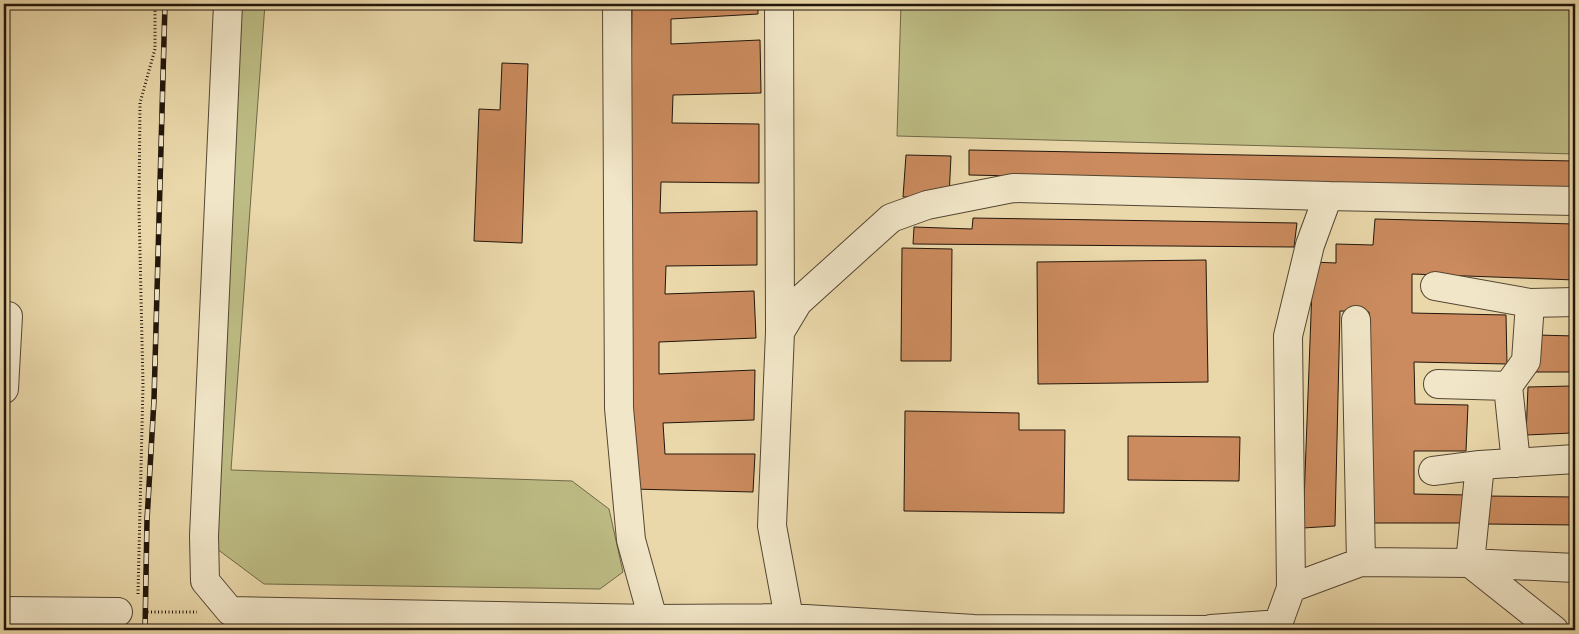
<svg xmlns="http://www.w3.org/2000/svg" width="1579" height="634" viewBox="0 0 1579 634" font-family="'EB Garamond',serif">
  <style>
    .green { fill: #bdbc84; stroke: #706948 }
    .building { fill: #cb8b5e; stroke: #22160b }
    .lines { fill: none; stroke-linecap: round; stroke-linejoin: round }
    .minor-casing { stroke: #544633; stroke-width: 30 }
    .path { stroke: #22160b; stroke-width: 3; stroke-dasharray: 1 2.5; stroke-linecap: butt }
    .minor { stroke: #f1e6c8; stroke-width: 28 }
    .rail-casing { stroke: #22160b; stroke-width: 5.5 }
    .rail { stroke: #f1e6c8; stroke-width: 4; stroke-dasharray: 11; stroke-linecap: butt }
  </style>
  <rect width="100%" height="100%" fill="#ead8aa"/>
  <filter id="stains"><feTurbulence type="fractalNoise" baseFrequency=".004" numOctaves="4"/><feColorMatrix values="0 0 0 0 .2 0 0 0 0 .09 0 0 0 0 .02 0 0 0 .5 -.17"/></filter>
  <radialGradient id="worn" r=".72"><stop offset=".6" stop-color="#630" stop-opacity="0"/><stop offset="1" stop-color="#630" stop-opacity=".3"/></radialGradient>
  <!-- green -->
  <path class="green" d="M 230,4 L 265,4 L 231,470 L 572,481 L 609,509 L 623,572 L 600,589 L 264,584 L 213,546 Z
    M 901,4 L 1575,4 L 1575,154 L 897,136 Z"/>
  <!-- building -->
  <path class="building" d="M 632,4 L 758,4 L 758,14 L 671,19 L 671,44 L 760,40 L 761,93 L 673,95 L 672,123 L 759,124 L 759,183 L 661,182 L 660,213 L 757,211 L 757,265 L 666,266 L 665,294 L 754,291 L 756,338 L 659,342 L 659,374 L 755,370 L 754,420 L 663,423 L 665,454 L 755,454 L 753,492 L 632,489 L 629,293 Z
    M 502,63 L 528,64 L 522,243 L 474,241 L 479,109 L 500,110 Z
    M 969,150 L 1575,161 L 1575,188 L 969,175 Z
    M 906,155 L 951,156 L 949,197 L 903,197 Z
    M 973,218 L 1297,223 L 1294,247 L 913,244 L 914,227 L 972,229 Z
    M 1375,219 L 1575,224 L 1575,280 L 1412,274 L 1412,313 L 1506,315 L 1507,364 L 1414,362 L 1415,404 L 1468,405 L 1466,451 L 1414,451 L 1414,494 L 1469,495 L 1469,523 L 1367,523 L 1369,312 L 1340,311 L 1335,526 L 1303,528 L 1313,262 L 1336,263 L 1336,244 L 1373,245 Z
    M 902,248 L 952,249 L 951,361 L 901,361 Z
    M 1206,260 L 1208,382 L 1038,384 L 1037,262 Z
    M 1537,335 L 1575,336 L 1575,372 L 1531,372 Z
    M 1572,386 L 1572,433 L 1526,435 L 1528,387 Z
    M 905,411 L 1019,413 L 1019,430 L 1065,430 L 1064,513 L 904,511 Z
    M 1128,436 L 1240,437 L 1239,481 L 1128,480 Z
    M 1486,496 L 1575,497 L 1575,525 L 1486,524 Z"/>
  <g class="lines">
    <defs>
      <path id="minor" d="M 228,4 L 204,536 L 205,581 L 230,611 L 653,619 L 789,618 L 974,629 L 1211,630
        M 617,4 L 619,408 L 631,540 L 653,619
        M 779,4 L 780,332 L 772,526 L 789,618
        M 1435,286 L 1530,303 L 1526,361 L 1508,386 L 1516,463
        M 1530,303 L 1575,302
        M 1356,320 L 1361,562
        M 780,332 L 798,302 L 891,218 L 927,205 L 1013,188 L 1328,196
        M 1438,384 L 1508,386
        M 4,389 L 8,316
        M 1575,459 L 1480,465 L 1470,563 L 1575,568
        M 1433,471 L 1480,465
        M 1291,588 L 1361,562 L 1470,563 L 1554,630
        M 4,611 L 118,612
        M 1211,629 L 1278,624 L 1291,588 L 1288,336 L 1310,245 L 1328,196 L 1575,201"/>
    </defs>
    <!-- minor casing -->
    <use href="#minor" class="minor-casing"/>
    <!-- path -->
    <path class="path" d="M 138,594 L 143,385 L 139,208 L 140,103 L 155,49 L 155,4
      M 144,612 L 197,612"/>
    <!-- minor -->
    <use href="#minor" class="minor"/>
    <defs>
      <path id="rail" d="M 145,630 L 147,520 L 154,400 L 165,4"/>
    </defs>
    <!-- rail casing -->
    <use href="#rail" class="rail-casing"/>
    <!-- rail -->
    <use href="#rail" class="rail"/>
  </g>
  <!-- margin -->
  <rect width="1579" height="634" fill="none" stroke="#ead8aa" stroke-width="20"/>
  <rect x="5" y="5" width="1569" height="624" fill="none" stroke="#22160b" stroke-width="2.5"/>
  <rect x="10" y="10" width="1559" height="614" fill="none" stroke="#22160b"/>
  <rect width="100%" height="100%" filter="url(#stains)"/>
  <rect width="100%" height="100%" fill="url(#worn)"/>
</svg>
